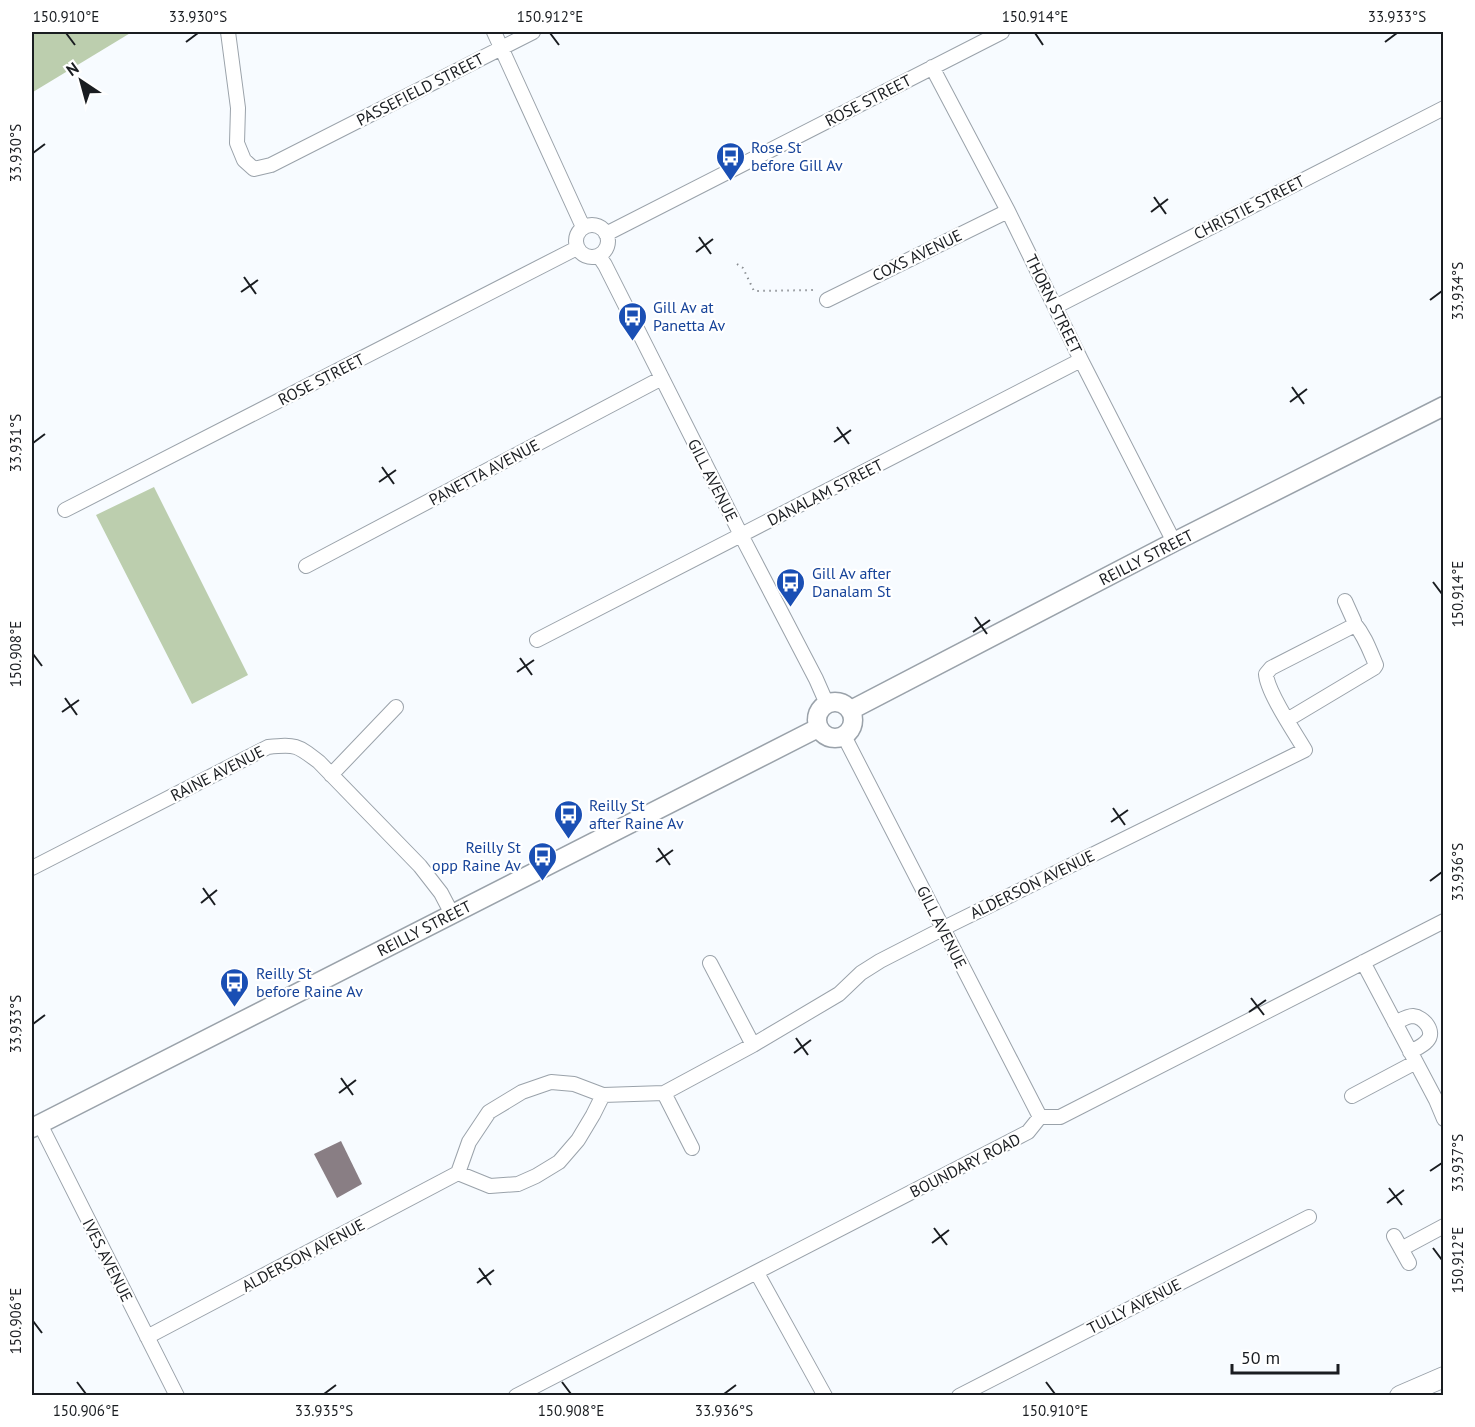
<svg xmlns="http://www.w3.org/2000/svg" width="1475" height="1427" viewBox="0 0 1475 1427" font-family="'PT Sans',sans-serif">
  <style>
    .green { fill: #bcceae }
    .building { fill: #897e84 }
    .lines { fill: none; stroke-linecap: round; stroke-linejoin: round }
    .minor-casing { stroke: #9aa2aa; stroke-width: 16 }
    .major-casing { stroke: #9aa2aa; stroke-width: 21 }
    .highway-casing { stroke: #9aa2aa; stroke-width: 22 }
    .path { stroke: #898d91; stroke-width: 2; stroke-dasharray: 1.5 4.5; stroke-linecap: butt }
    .minor { stroke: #fff; stroke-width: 14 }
    .major { stroke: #fff; stroke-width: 18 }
    .highway { stroke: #fff; stroke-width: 20 }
    .ticks { fill: none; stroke: #1a1d21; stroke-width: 2 }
    .labels { text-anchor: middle; stroke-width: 4.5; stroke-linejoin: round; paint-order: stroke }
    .street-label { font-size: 16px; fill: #1a1d21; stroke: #fff }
    .transit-label { font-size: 16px; fill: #164399; stroke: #fff; text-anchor: start }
    .neatline { fill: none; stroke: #1a1d21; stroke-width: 2 }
    .ticks-label { font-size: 15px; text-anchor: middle; fill: #1a1d21 }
  </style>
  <rect width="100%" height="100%" fill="#f7fbff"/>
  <!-- green -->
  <path class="green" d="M 32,32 L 132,32 L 33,92 L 32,131 Z
    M 154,487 L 248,675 L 192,704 L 96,515 Z"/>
  <!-- building -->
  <path class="building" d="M 341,1141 L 362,1184 L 337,1198 L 314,1154 Z"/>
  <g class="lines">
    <defs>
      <path id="minor" d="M 228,32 L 238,108 L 237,143 L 244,160 L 254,169 L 271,165 L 533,32
        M 494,32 L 583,227
        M 932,67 L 1008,211 L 1081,360 L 1174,542
        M576 241a16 16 0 1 1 32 0a16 16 0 1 1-32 0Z
        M 606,234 L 1002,32
        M 599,256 L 605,265 L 741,535 L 816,679 L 827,704
        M 827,300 L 1008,211
        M 1055,307 L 1444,108
        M 65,510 L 577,248
        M 306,566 L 662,378
        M 537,640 L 1081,360
        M 1287,720 L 1374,668 L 1376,665 C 1370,651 1365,636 1354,623
        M 844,736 L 1040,1117
        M 331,775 L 396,707
        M 32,868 L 268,747 C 296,744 297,745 319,762 L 420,866 L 441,893 L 452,914
        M 1363,962 L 1436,1100 L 1444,1119
        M 710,963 L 753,1045
        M 1395,1023 C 1401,1020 1407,1016 1413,1016 C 1424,1017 1436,1032 1427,1041 C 1423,1046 1415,1049 1410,1052
        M 664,1093 L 692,1148
        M 1352,1096 L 1416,1062
        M 40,1124 L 177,1396
        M 458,1173 L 490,1186 L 518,1184 L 536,1176 L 559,1162 L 578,1140 L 593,1115 L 603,1095
        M 1394,1236 L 1409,1263
        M 1401,1249 L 1444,1226
        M 757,1273 L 825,1396
        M 147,1337 L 458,1173 L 469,1142 L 489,1112 L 522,1092 L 551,1082 L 574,1084 L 603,1095 L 664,1093 L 753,1045 L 839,994 L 861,973 L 880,961 L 952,924 L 1305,750 C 1295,733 1267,692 1266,674 L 1271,668 L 1353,626 L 1354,621 L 1345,601
        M 516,1396 L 1028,1132 L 1040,1117 L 1060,1117 L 1444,921
        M 959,1396 L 1309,1217"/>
      <path id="major" d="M817 720a18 18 0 1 1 36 0a18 18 0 1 1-36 0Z
        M 851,710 L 1174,542 L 1444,406
        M 32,1128 L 818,728"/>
      <path id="highway" d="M 1400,1396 L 1444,1377"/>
    </defs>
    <!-- minor casing -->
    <use href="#minor" class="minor-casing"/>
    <!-- major casing -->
    <use href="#major" class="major-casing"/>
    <!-- highway casing -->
    <use href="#highway" class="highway-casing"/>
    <!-- path -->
    <path class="path" d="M 737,264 L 743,268 L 754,291 L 817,290"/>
    <!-- minor -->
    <use href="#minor" class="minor"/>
    <!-- major -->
    <use href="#major" class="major"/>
    <!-- highway -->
    <use href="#highway" class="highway"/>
  </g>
  <!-- ticks -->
  <path class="ticks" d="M 66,33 L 75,45M 550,33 L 559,45M 1035,33 L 1043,45M 186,42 L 198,33M 1385,42 L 1397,33M 33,153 L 45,144M 1154,197 L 1166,214M 1151,212 L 1168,199M 699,237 L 711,254M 696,252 L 713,239M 244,277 L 256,294M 241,292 L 258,280M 1430,300 L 1442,291M 1292,387 L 1304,404M 1290,402 L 1307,389M 837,427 L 849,444M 834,442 L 851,430M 33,443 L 45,434M 382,467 L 394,484M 379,482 L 396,470M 1433,582 L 1442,594M 975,617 L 987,634M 973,632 L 990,620M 33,654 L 42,666M 520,658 L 532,675M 517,672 L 534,660M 65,698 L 77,715M 62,712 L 79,700M 1113,808 L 1125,825M 1111,822 L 1128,810M 658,848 L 670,865M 656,862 L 673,850M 1430,881 L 1442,872M 203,888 L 215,905M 201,903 L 217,890M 1251,998 L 1264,1015M 1249,1012 L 1266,1000M 33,1024 L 45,1015M 796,1038 L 808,1055M 794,1053 L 811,1040M 341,1078 L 353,1095M 339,1093 L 356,1080M 1430,1171 L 1442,1163M 1389,1188 L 1402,1205M 1387,1203 L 1404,1190M 934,1228 L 947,1245M 932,1243 L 949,1230M 1433,1248 L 1442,1260M 479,1268 L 491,1285M 477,1283 L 494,1270M 33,1321 L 42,1333M 77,1382 L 86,1394M 562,1382 L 571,1394M 1046,1382 L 1055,1394M 324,1394 L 336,1385M 724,1394 L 736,1385"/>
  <!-- icons -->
  <defs>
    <symbol id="bus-pin" viewBox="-11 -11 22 30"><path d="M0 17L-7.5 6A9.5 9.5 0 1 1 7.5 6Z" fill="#1a4fb4" stroke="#fff"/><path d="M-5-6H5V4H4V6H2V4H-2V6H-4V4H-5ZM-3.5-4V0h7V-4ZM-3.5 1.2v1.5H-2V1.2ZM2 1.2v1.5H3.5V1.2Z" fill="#fff"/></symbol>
  </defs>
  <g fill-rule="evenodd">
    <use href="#bus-pin" x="714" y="140" width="33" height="45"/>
    <use href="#bus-pin" x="616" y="300" width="33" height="45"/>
    <use href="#bus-pin" x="774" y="566" width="33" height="45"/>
    <use href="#bus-pin" x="552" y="798" width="33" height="45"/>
    <use href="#bus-pin" x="526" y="840" width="33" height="45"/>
    <use href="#bus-pin" x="218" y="966" width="33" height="45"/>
  </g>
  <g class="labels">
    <!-- street labels -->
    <g class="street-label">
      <text transform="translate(420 89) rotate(-27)" y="6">PASSEFIELD STREET</text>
      <text transform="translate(868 100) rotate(-27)" y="6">ROSE STREET</text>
      <text transform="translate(1249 207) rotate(-27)" y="6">CHRISTIE STREET</text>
      <text transform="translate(917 255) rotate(-26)" y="6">COXS AVENUE</text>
      <text transform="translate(1054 304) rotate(64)" y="6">THORN STREET</text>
      <text transform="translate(321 379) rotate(-27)" y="6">ROSE STREET</text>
      <text transform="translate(484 472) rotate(-28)" y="6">PANETTA AVENUE</text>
      <text transform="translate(713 480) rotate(63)" y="6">GILL AVENUE</text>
      <text transform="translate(825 492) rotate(-27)" y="6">DANALAM STREET</text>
      <text transform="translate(1146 557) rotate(-27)" y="6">REILLY STREET</text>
      <text transform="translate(217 773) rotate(-27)" y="6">RAINE AVENUE</text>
      <text transform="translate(1032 884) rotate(-26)" y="6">ALDERSON AVENUE</text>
      <text transform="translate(942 927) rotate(63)" y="6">GILL AVENUE</text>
      <text transform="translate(424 928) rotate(-27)" y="6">REILLY STREET</text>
      <text transform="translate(965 1165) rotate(-27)" y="6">BOUNDARY ROAD</text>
      <text transform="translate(303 1255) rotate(-28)" y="6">ALDERSON AVENUE</text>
      <text transform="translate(108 1260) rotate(63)" y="6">IVES AVENUE</text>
      <text transform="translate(1134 1306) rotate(-27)" y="6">TULLY AVENUE</text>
    </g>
    <!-- transit labels -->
    <g class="transit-label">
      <text x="751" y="153">Rose St<tspan x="751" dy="18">before Gill Av</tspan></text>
      <text x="653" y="313">Gill Av at<tspan x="653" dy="18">Panetta Av</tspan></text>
      <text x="812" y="579">Gill Av after<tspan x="812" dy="18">Danalam St</tspan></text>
      <text x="589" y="811">Reilly St<tspan x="589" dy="18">after Raine Av</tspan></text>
      <text x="521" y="853" text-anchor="end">Reilly St<tspan x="521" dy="18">opp Raine Av</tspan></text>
      <text x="256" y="979">Reilly St<tspan x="256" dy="18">before Raine Av</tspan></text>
    </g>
  </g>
  <!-- border -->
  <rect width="1475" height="1427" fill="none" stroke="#ffffff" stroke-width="66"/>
  <!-- north arrow -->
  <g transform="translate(81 81) rotate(324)" stroke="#ffffff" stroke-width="4.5" paint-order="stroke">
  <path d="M0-4.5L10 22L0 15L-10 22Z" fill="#1a1d21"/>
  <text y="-9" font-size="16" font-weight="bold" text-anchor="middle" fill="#1a1d21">N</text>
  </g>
  <!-- scale -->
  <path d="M1232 1364v9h106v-9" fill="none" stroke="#1a1d21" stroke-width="3"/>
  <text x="1241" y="1364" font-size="18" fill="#1a1d21" stroke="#ffffff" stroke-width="4.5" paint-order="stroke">50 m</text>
  <rect x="33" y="33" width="1409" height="1361" class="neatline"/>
  <g class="ticks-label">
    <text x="66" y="22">150.910°E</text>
    <text x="198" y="22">33.930°S</text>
    <text x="550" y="22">150.912°E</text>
    <text x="1035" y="22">150.914°E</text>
    <text x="1397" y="22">33.933°S</text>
    <text transform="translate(16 153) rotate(-90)" y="5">33.930°S</text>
    <text transform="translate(1458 291) rotate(-90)" y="5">33.934°S</text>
    <text transform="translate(16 443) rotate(-90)" y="5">33.931°S</text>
    <text transform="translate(1458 594) rotate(-90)" y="5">150.914°E</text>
    <text transform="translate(16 654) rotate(-90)" y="5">150.908°E</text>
    <text transform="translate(1458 872) rotate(-90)" y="5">33.936°S</text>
    <text transform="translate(16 1024) rotate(-90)" y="5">33.933°S</text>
    <text transform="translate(1458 1163) rotate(-90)" y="5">33.937°S</text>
    <text transform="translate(1458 1260) rotate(-90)" y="5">150.912°E</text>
    <text transform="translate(16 1321) rotate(-90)" y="5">150.906°E</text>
    <text x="86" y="1416">150.906°E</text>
    <text x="324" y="1416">33.935°S</text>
    <text x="571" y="1416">150.908°E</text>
    <text x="724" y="1416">33.936°S</text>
    <text x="1055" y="1416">150.910°E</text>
  </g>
</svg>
